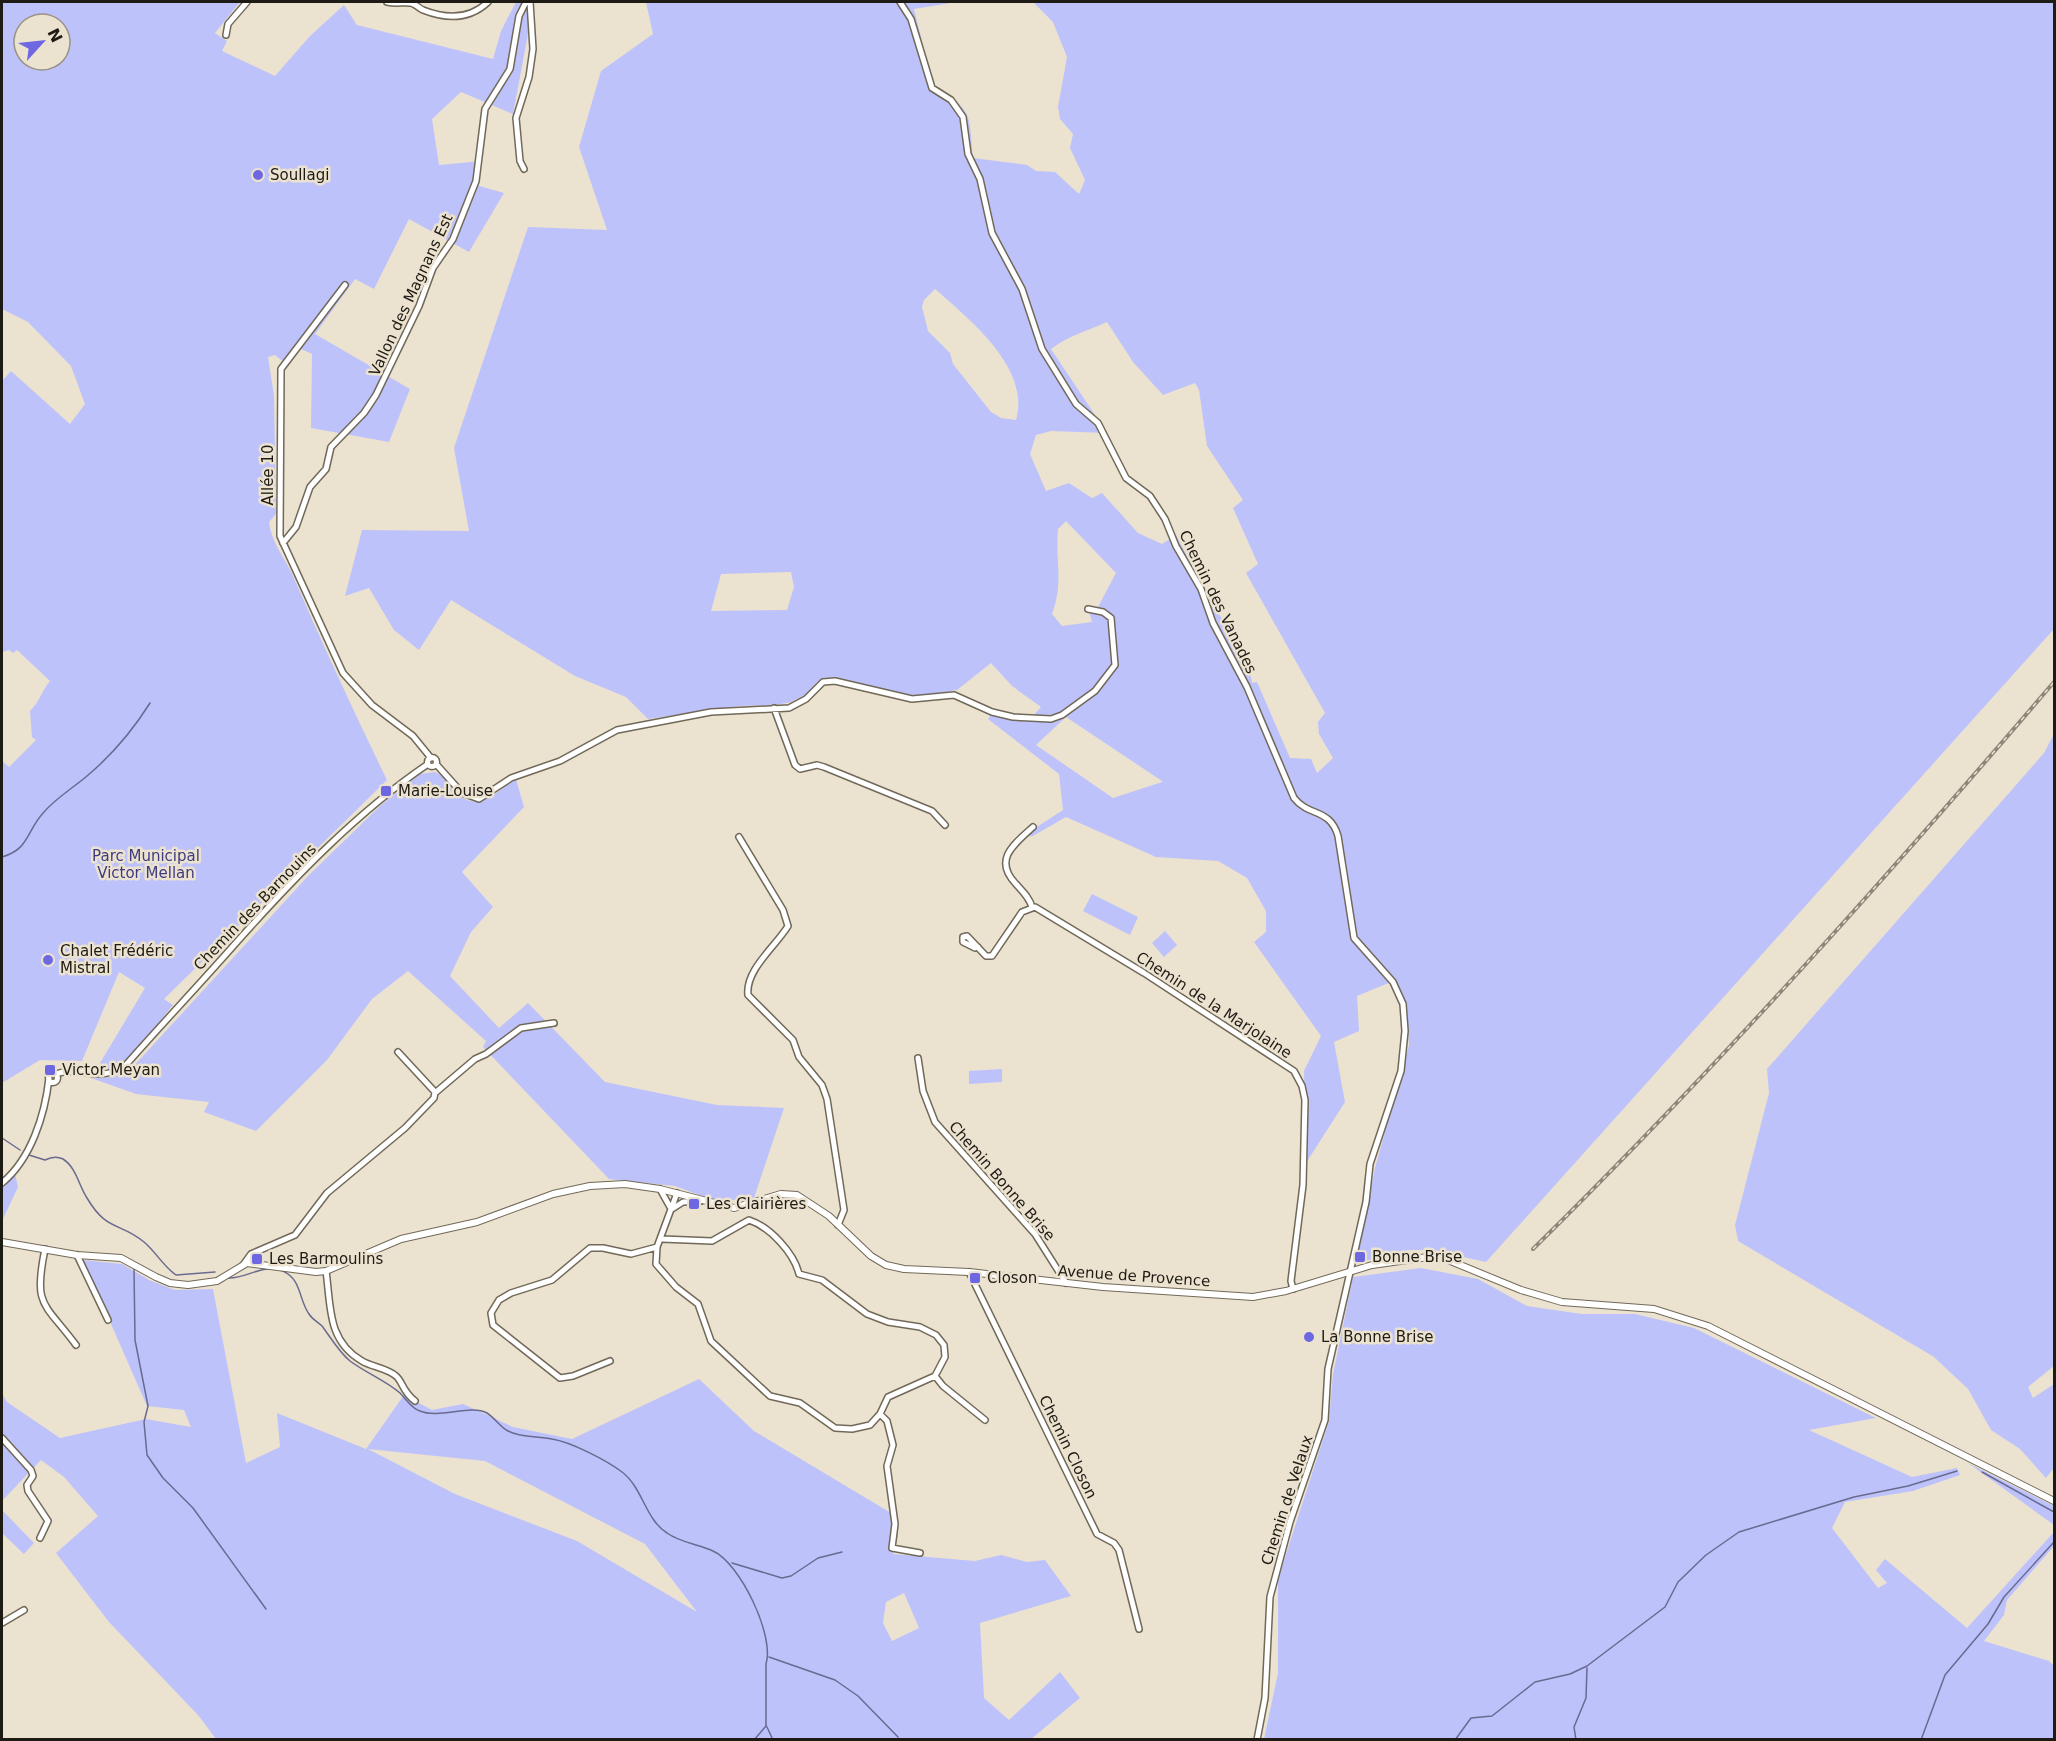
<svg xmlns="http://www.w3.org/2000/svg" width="2056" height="1741" viewBox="0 0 2056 1741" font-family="'DejaVu Sans',sans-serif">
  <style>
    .green { fill: #bec2fb; fill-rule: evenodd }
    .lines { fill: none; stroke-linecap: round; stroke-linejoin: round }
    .stream { stroke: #696a8f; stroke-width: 1.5 }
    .minor-casing { stroke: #716958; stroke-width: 8 }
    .tertiary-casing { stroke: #716958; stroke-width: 8 }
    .minor { stroke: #fff; stroke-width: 5 }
    .tertiary { stroke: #fff; stroke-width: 6 }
    .rail-casing { stroke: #8d877a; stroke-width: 4 }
    .rail { stroke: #ece2d0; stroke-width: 1.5; stroke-dasharray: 4.5; stroke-linecap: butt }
    .poi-dot { fill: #6d67e1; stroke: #ece2d0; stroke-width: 2 }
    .labels { text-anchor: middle; stroke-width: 5; stroke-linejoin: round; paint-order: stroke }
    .poi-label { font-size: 15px; fill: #1e1b14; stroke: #ece2d0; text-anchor: start }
    .street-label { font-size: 15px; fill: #1e1b14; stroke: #ece2d0 }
    .park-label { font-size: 15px; fill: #3e3b81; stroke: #ece2d0 }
  </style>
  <rect width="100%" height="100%" fill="#ece2d0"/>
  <!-- green -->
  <path class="green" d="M 2,2 L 240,2 L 215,33 L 227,41 L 222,51 L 275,76 L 310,36 L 344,5 L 357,25 L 493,59 L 501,31 L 516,2 L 534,2 L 513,114 L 461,92 L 432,119 L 439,165 L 482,161 L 476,185 L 504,193 L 469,252 L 409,219 L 374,289 L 355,279 L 315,334 L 410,389 L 389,442 L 311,428 L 312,354 L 301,349 L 286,364 L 275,355 L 268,357 L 274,396 L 276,514 L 269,522 C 271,542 285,558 293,576 C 323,645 354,712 387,780 L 164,999 L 173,1005 C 158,1022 136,1058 116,1067 C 106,1072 94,1071 84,1071 L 90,1064 L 97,1068 L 145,988 L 119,972 L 82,1061 L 40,1060 L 2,1083 L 2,761 L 9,767 L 36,740 L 32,737 L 30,711 C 40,701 41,692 50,681 L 17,650 L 13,653 L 9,650 L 2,652 L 2,381 L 11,371 L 70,424 L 85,404 L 71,366 L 28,322 L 2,309 ZM 24,24 L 60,24 L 60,60 L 24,60 Z
    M 646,2 L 957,2 L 914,9 L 933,86 C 973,110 969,112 973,158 L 1027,165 L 1036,171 L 1055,172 L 1079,194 L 1085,180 L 1070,148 L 1073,134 L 1060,119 L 1058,107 L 1067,57 L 1053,22 L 1033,2 L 2054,2 L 2054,629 L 1486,1262 L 1431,1250 L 1409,1250 L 1356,1263 L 1375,1168 L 1409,1045 L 1407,1010 L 1396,980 L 1357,996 L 1359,1031 L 1334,1042 L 1345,1102 L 1306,1163 L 1304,1071 L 1321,1036 L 1254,942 L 1266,932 L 1266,911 L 1247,878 L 1218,861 L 1156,857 L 1066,817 L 1031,837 L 1029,832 L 1063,810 L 1059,774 L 988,719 L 995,710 L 1033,716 L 1041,707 L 1012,686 L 991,663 L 957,690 L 914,697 L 834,677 L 818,681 L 805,695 L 791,702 L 776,705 L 739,706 L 648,719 L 626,697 L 575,676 L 451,600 L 419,650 L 394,630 L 369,588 L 345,596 L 362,530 L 469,531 L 454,448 L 528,227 L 607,230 L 579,147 L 601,71 L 653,34 ZM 935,289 C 970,320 1031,368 1016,420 L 1001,418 L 991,412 L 953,364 L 950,353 L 928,331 L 922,307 L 924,300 ZM 1107,322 L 1133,362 L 1163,395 L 1195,383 L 1199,390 L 1207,446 L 1243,500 L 1233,508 L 1258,564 L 1246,573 L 1325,713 L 1318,722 L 1319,734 L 1333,758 L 1317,773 L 1311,759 L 1290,758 L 1257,682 L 1252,683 L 1248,659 L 1211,602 L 1176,535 L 1162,544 L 1138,533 L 1102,493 L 1092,498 L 1069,483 L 1046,491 L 1030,454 L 1036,435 L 1051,431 L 1107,433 L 1051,349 C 1068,336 1087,331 1107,322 ZM 1066,521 L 1116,573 L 1098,607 L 1088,607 L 1092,622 L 1062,626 L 1052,614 C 1064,581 1055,561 1058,529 ZM 791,572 L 794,587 L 787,610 L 711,611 L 721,574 ZM 1066,717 L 1162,781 L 1162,782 L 1113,798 L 1036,745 Z
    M 2054,734 L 2054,1366 L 2028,1387 L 2033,1398 L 2054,1384 L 2054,1468 L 2046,1478 L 2020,1449 L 1991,1430 L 1968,1389 L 1934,1357 L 1738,1241 L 1735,1225 L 1769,1093 L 1767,1069 L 2044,753 Z
    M 435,772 C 446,777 452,786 459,794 C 477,814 501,789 516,779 L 524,807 L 462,872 L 493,907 L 471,932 L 450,976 L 499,1028 L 528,1003 L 605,1082 L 717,1105 L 784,1108 L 753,1201 L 710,1199 L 675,1186 L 609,1179 L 483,1047 L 486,1041 L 408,971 L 372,999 L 327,1060 L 256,1131 L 204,1112 L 209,1102 L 136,1094 L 91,1078 L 112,1077 L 131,1069 L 308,876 L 380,806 L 420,774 Z
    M 1092,894 L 1138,917 L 1130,935 L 1083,911 Z
    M 1165,931 L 1177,945 L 1164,957 L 1152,943 Z
    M 1002,1069 L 1002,1082 L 969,1084 L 969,1071 Z
    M 15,1174 L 18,1187 L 2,1221 L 2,1187 Z
    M 83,1260 L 122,1264 L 149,1280 L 175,1290 L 213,1289 L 246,1463 L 280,1447 L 277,1413 L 366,1449 L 404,1395 L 432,1410 L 463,1404 L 513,1427 L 572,1439 L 699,1379 L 754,1431 L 896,1516 L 898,1535 L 893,1554 L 975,1561 L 1001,1555 L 1027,1562 L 1045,1560 L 1071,1596 L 980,1623 L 984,1698 L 1009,1720 L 1060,1672 L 1080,1698 L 1030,1740 L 216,1739 L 198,1715 L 109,1622 L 56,1553 L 98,1516 L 64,1477 L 41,1460 L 2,1501 L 2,1393 L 7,1402 L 60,1438 L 146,1419 L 191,1427 L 184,1410 L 147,1406 ZM 368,1449 L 485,1461 L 645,1544 L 697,1612 L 577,1541 L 455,1494 ZM 904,1593 L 919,1628 L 892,1641 L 883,1623 L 886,1602 Z
    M 1421,1268 L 1478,1279 L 1527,1306 L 1582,1314 L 1635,1314 L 1694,1328 L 1876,1418 L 1809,1430 L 1912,1477 L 1957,1468 L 1960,1475 L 1913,1491 L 1845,1502 L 1832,1528 L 1878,1588 L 1887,1583 L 1876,1570 L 1885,1559 L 1967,1628 L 2054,1532 L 2054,1546 L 2007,1600 L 2004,1615 L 1984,1641 L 2049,1661 L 2054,1666 L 2054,1739 L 1264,1739 L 1278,1673 L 1278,1579 L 1329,1421 L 1333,1374 L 1353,1277 Z
    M 1968,1463 L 2054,1506 L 2054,1525 Z
    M 2,1510 L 34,1543 L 24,1554 L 2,1533 Z"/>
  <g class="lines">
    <!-- stream -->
    <path class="stream" d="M 2,857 C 30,849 26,831 44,812 C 56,798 73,788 87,776 C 112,755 133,730 150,703
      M 2,1138 L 20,1150
      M 29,1155 L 45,1160 C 51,1157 57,1156 63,1159 C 76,1167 79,1186 87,1198 C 107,1232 120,1222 144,1242 C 156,1252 163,1266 176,1275 L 215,1272
      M 134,1269 L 135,1340 L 148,1406 L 144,1422 L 147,1455 L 163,1478 L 193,1508 L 266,1609
      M 227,1278 C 247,1280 267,1259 288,1274 C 301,1283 300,1302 309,1314 C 312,1319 318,1322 322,1326 C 331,1338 339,1352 350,1361 C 366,1373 385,1380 400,1393 C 406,1399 412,1409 420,1411 C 439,1419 471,1404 487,1413 C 495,1418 500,1427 508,1431 C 520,1438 538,1436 552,1439 C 571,1442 606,1460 622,1472 C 643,1488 645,1519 667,1533 C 681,1543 698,1544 713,1551 C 740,1563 775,1636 766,1664 L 766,1726 L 754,1740
      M 1982,1472 L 2054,1512
      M 732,1563 L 782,1578 L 791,1576 L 818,1558 L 842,1552
      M 769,1657 L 835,1680 L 858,1696 L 898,1737
      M 767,1727 L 773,1740
      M 1455,1740 L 1471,1718 L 1492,1716 L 1535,1682 L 1570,1674 L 1587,1666 L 1665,1607 L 1678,1582 L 1706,1555 L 1739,1532 L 1854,1497 L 1908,1486 L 1957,1471
      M 1576,1740 L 1574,1727 L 1586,1698 L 1587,1668
      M 1921,1740 L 1945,1675 L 1988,1624 L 2004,1597 L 2054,1542"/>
    <defs>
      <path id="minor" d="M 387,2 C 396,4 403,2 410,3 C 414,3 419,8 423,10 C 446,19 469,20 488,2
        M 900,2 L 911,19 L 932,88 L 951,100 L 963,117 L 968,154 L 980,179 L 992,233 L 1022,289 L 1042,349 L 1076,404 L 1098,423 L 1126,478 L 1150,496 L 1165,519 L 1176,546 L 1201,589 L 1213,623 L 1247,687 L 1294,798 C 1309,817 1330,808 1338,836 L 1354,938 L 1393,982 L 1403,1004 L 1405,1031 L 1401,1071 L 1370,1164 L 1366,1202 L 1328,1369 L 1325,1420 L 1290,1522 L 1270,1597 L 1265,1698 L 1257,1740
        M 226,35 L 228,24 L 247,2
        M 524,169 L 520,161 L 516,118 L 529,77 L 533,49 L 530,2
        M 345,285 L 281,369 L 280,536 L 343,673 L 372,705 L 413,736 L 431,758
        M 283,543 L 296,527 L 310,487 L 326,469 L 331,447 L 364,413 L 376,395 L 419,306 L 433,268 L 453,239 L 476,181 L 485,109 L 510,69 L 519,16 L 526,2
        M 774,708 L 795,765 L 800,769 L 817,765 L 824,767 L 932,811 L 945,825
        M427.5 762a4.5 4.5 0 1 1 9 0a4.5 4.5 0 1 1-9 0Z
        M 436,764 L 462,793 L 479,799 L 511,778 L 560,761 L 617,730 L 711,712 L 789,708 L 806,699 L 823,682 L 835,681 L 912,699 L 954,695 L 992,712 L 1013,717 L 1051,719 L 1062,715 L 1095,691 L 1115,665 L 1111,618 L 1103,612 L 1088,609
        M 739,837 L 783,910 L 788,926 C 776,946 745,970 748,995 L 793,1040 L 799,1057 L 822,1085 L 827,1099 L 844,1210 L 838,1225
        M 1032,907 C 1029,897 1023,892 1016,884 C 993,860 1013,845 1033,827
        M 978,947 L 975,948 L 963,942 L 963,937 L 967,936 L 986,956 L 992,956 L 1022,912 L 1035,907 L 1144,973 L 1294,1071 L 1302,1086 L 1305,1100 L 1303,1185 L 1291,1281 L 1293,1289
        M 918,1058 L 923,1091 L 935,1122 L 1035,1234 L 1066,1283
        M48.5 1078a4.5 4.5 0 1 1 9 0a4.5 4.5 0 1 1-9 0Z
        M 55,1074 C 79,1066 99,1083 125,1066 C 161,1025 199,985 235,944 C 293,879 356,813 428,764
        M 435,1093 L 475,1059 L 486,1054 L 521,1028 L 554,1023
        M 2,1183 C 31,1159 45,1115 49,1078
        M 660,1189 L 670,1207
        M 672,1209 L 683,1202 L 701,1201
        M 662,1239 L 712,1241 L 749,1220 C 770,1227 794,1253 799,1274 L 822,1280 L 867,1314 L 888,1322 L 920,1327 L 936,1335 L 944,1345 L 945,1357 L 935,1376 L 888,1397 L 880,1414 L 870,1425 L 852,1429 L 835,1428 L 800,1403 L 770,1396 L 711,1341 L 698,1304 L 676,1287 L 656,1264 L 657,1247 L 677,1193
        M 45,1249 C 33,1307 44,1302 76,1345
        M 77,1255 L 108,1320
        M 243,1265 L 251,1254 L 295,1235 L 327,1193 L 405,1128 L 434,1098 L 435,1092 L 398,1052
        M 326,1271 C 331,1306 327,1341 362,1361 C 372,1367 387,1368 396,1376 C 403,1382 402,1391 415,1401
        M 969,1272 L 1097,1534 L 1114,1543 L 1119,1550 L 1139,1629
        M 610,1361 L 573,1376 L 560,1378 L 493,1325 L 491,1313 L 499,1300 L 511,1293 L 552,1280 L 590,1248 L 603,1248 L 631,1254 L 657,1247
        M 935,1376 L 943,1386 L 985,1420
        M 880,1414 L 887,1421 L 893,1445 L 887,1466 L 895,1524 L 892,1548 L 920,1553
        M 2,1438 L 31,1470 L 33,1476 L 27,1485 L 28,1491 L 48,1521 L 40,1538
        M 2,1623 L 24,1610"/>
      <path id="tertiary" d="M 2,1242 L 77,1255 L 121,1258 L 156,1277 L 170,1283 L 188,1285 L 217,1281 L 247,1263 L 316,1272 L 326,1271 L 401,1239 L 477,1222 L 553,1194 L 590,1186 L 625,1184 L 660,1189 L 734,1208 L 781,1194 L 797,1195 L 829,1216 L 871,1256 L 886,1265 L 904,1269 L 969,1272 L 1103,1287 L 1253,1297 L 1286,1291 L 1372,1265 L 1428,1257 L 1448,1260 L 1521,1290 L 1562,1302 L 1654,1309 L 1708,1326 L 2054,1501"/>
    </defs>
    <!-- minor casing -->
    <use href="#minor" class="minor-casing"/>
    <!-- tertiary casing -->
    <use href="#tertiary" class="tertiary-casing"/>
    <!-- minor -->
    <use href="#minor" class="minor"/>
    <!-- tertiary -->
    <use href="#tertiary" class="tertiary"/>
    <defs>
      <path id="rail" d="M 1533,1249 C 1717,1068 1887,877 2054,682"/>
    </defs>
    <!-- rail casing -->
    <use href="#rail" class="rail-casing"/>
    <!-- rail -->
    <use href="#rail" class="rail"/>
  </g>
  <!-- markers -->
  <g class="poi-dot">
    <circle cx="258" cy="175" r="6"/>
    <rect x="380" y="785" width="12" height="12" rx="3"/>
    <circle cx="48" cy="960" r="6"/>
    <rect x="44" y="1064" width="12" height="12" rx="3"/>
    <rect x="688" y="1198" width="12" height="12" rx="3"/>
    <rect x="1354" y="1251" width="12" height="12" rx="3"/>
    <rect x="251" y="1253" width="12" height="12" rx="3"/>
    <rect x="969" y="1272" width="12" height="12" rx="3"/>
    <circle cx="1309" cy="1337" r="6"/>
  </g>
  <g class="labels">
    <!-- poi labels -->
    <g class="poi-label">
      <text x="270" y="180">Soullagi</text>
      <text x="398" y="796">Marie-Louise</text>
      <text x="60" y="956">Chalet Frédéric<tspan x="60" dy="17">Mistral</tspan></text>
      <text x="62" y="1075">Victor Meyan</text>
      <text x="706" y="1209">Les Clairières</text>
      <text x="1372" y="1262">Bonne Brise</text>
      <text x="269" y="1264">Les Barmoulins</text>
      <text x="987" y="1283">Closon</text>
      <text x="1321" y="1342">La Bonne Brise</text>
    </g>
    <!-- street labels -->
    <g class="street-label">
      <text transform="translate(411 295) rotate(-65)" y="5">Vallon des Magnans Est</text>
      <text transform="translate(268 475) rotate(-90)" y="5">Allée 10</text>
      <text transform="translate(1218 602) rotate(64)" y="5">Chemin des Vanades</text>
      <text transform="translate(255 907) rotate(-46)" y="5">Chemin des Barnouins</text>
      <text transform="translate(1214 1005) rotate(33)" y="5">Chemin de la Marjolaine</text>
      <text transform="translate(1002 1181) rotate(49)" y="5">Chemin Bonne Brise</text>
      <text transform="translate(1134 1276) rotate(4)" y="5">Avenue de Provence</text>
      <text transform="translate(1068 1447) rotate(64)" y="5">Chemin Closon</text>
      <text transform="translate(1287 1500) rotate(-72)" y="5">Chemin de Velaux</text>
    </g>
    <!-- park labels -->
    <g class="park-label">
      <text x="146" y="861">Parc Municipal<tspan x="146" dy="17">Victor Mellan</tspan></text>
    </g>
  </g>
  <!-- border -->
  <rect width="2056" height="1741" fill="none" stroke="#1e1b14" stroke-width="6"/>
  <!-- north arrow -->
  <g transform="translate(42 42) rotate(63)"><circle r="28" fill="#ece2d0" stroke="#9a9285" stroke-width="1.5"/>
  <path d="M0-4.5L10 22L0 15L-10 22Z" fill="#6d67e1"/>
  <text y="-9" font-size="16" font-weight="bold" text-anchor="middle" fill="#1e1b14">N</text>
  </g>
</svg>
